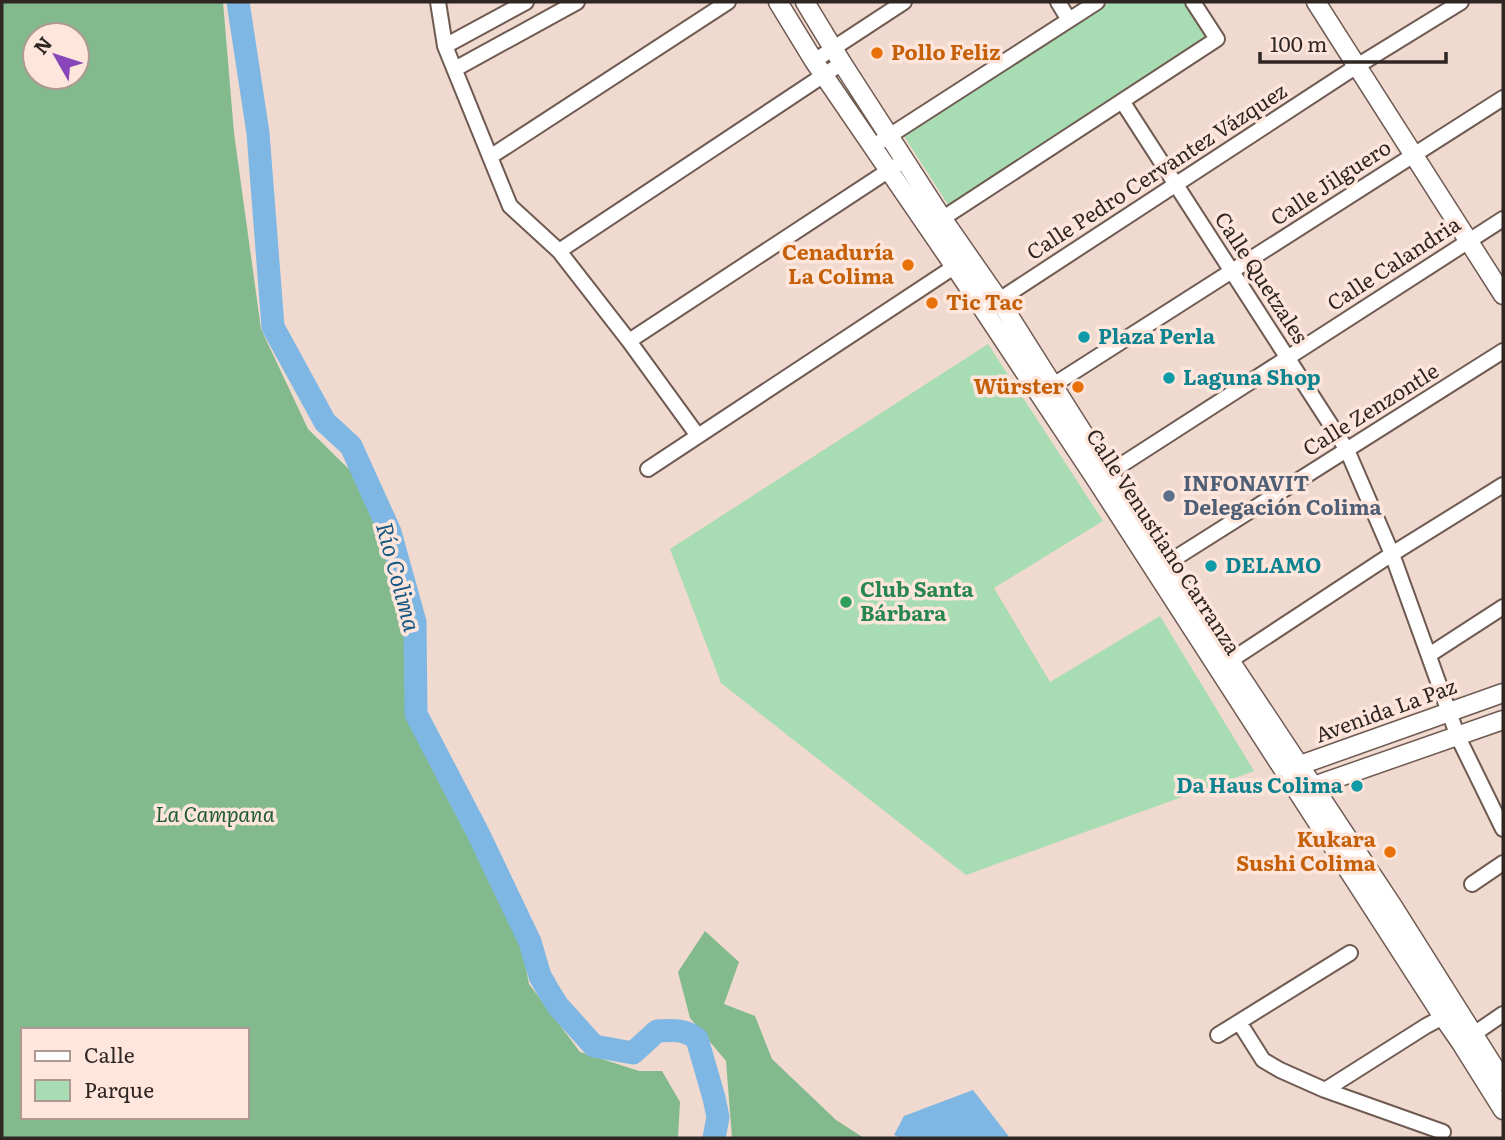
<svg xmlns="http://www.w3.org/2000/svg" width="1505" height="1140" viewBox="0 0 1505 1140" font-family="Literata,serif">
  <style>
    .green { fill: #a8dcb2 }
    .forest { fill: #82ba8e; fill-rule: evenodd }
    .water { fill: #7eb7e3 }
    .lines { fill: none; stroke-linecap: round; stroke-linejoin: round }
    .river { stroke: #7eb7e3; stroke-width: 23 }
    .minor-casing { stroke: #6f5b52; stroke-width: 18 }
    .tertiary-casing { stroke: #6f5b52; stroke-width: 21 }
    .minor { stroke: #fff; stroke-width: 14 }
    .tertiary { stroke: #fff; stroke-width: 18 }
    .food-dot { fill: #e8710a; stroke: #fee6dc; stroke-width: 2.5 }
    .culture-dot { fill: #0f9aa8; stroke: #fee6dc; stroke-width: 2.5 }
    .service-dot { fill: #5c6f8a; stroke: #fee6dc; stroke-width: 2.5 }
    .leisure-dot { fill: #2e9e5b; stroke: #fee6dc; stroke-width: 2.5 }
    .labels { text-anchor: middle; stroke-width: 7; stroke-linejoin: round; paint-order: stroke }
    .food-label { font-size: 21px; font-weight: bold; fill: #c56008; stroke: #fee6dc; text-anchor: end }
    .street-label { font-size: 21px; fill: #2f2623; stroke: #fee6dc }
    .culture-label { font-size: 21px; font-weight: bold; fill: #0d838f; stroke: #fee6dc; text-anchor: start }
    .service-label { font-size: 21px; font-weight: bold; fill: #4e5e75; stroke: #fee6dc; text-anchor: start }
    .leisure-label { font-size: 21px; font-weight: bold; fill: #27864d; stroke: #fee6dc; text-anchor: start }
    .park-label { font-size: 21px; font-style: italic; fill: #1f5c32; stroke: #fee6dc }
    .water-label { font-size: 23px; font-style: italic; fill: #185983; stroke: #fee6dc }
  </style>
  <rect width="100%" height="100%" fill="#f0d9cf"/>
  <!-- green -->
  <path class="green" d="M 1110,2 L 1185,2 L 1208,38 L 949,206 L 904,136 Z
    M 988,344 L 1103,521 L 994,588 L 1050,682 L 1160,616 L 1254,771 L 966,875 L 721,683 L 670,549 Z"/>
  <!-- forest -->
  <path class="forest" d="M 2,2 L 223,2 L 234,133 L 261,329 L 308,429 L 361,481 L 391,571 L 411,638 L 408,722 L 467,836 L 522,948 L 529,984 L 580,1052 L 639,1071 L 662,1071 L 680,1102 L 678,1138 L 2,1138 ZM 35,35 L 77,35 L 77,77 L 35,77 ZM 23,1030 L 247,1030 L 247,1117 L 23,1117 Z
    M 705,931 L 739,962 L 724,1004 L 755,1016 L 772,1059 L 836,1120 L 864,1138 L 732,1138 L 726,1061 L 690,1018 L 678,972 Z"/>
  <!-- water -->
  <path class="water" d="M 973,1090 L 1010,1138 L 901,1138 L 894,1135 L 904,1116 Z"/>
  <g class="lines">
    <!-- river -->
    <path class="river" d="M 238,2 L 258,133 L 273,327 L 325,422 L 351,446 L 390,532 L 415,622 L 416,714 L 478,833 L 530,942 L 540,976 L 548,990 L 558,1006 L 594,1046 L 633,1053 L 657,1031 C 673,1030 685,1029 697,1039 L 714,1098 L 718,1117 L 714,1138"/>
    <defs>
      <path id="minor" d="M 438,2 L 445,46 L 510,206 L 559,251 L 629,341 L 698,436
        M 1058,2 L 1069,20
        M 445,46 L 526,2
        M 814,61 L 904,2
        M 455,69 L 577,2
        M 1122,101 L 1347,450 L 1392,554 L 1458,737 L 1503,829
        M 872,147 L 1097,2
        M 490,157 L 728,2
        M 934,224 L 1217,39 L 1193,2
        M 559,251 L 842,63
        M 987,316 L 999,300 L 1357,66 L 1461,2
        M 629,341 L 897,165
        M 1047,389 L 1503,98
        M 648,469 L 963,261
        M 1101,478 L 1503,219
        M 1158,569 L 1503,351
        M 1429,655 L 1503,607
        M 1222,666 L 1392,554 L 1503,485
        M 1472,884 L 1503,863
        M 1239,1022 L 1263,1060 L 1280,1070 L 1325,1090 L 1443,1132
        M 1218,1035 L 1350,953
        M 1465,1040 L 1503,1014
        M 1325,1090 L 1426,1026 L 1443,1017"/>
      <path id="tertiary" d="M 778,2 L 814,61 L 955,267 L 1097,481 L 1443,1017 L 1461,1043 L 1503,1110
        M 805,2 L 842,63 L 942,218 L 999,300 L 1166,564 L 1394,908 L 1503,1081
        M 1316,2 L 1503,295
        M 1289,769 L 1503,693
        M 1305,789 L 1503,720"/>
    </defs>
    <!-- minor casing -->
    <use href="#minor" class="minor-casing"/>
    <!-- tertiary casing -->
    <use href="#tertiary" class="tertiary-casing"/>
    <!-- minor -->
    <use href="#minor" class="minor"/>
    <!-- tertiary -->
    <use href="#tertiary" class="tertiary"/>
  </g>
  <!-- markers -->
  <g class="food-dot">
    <circle cx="877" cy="53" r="7"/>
    <circle cx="908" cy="265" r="7"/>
    <circle cx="932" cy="303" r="7"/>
    <circle cx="1078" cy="387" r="7"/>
    <circle cx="1390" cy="852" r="7"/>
  </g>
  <g class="culture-dot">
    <circle cx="1084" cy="337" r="7"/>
    <circle cx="1169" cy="378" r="7"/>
    <circle cx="1211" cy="566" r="7"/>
    <circle cx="1357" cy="786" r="7"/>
  </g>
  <circle class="service-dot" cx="1169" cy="496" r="7"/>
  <circle class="leisure-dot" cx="846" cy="602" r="7"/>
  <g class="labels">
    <!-- food labels -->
    <g class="food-label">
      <text x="891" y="60" text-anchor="start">Pollo Feliz</text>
      <text x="894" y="260">Cenaduría<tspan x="894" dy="24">La Colima</tspan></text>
      <text x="946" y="310" text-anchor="start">Tic Tac</text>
      <text x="1064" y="394">Würster</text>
      <text x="1376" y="847">Kukara<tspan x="1376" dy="24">Sushi Colima</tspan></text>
    </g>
    <!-- street labels -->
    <g class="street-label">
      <text transform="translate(1157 172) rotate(-33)" y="7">Calle Pedro Cervantez Vázquez</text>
      <text transform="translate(1331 183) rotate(-33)" y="7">Calle Jilguero</text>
      <text transform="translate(1394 264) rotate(-33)" y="7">Calle Calandria</text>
      <text transform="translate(1261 278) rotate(57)" y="7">Calle Quetzales</text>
      <text transform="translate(1371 410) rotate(-32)" y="7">Calle Zenzontle</text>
      <text transform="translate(1163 542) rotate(57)" y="7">Calle Venustiano Carranza</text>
      <text transform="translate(1386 711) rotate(-20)" y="7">Avenida La Paz</text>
    </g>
    <!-- culture labels -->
    <g class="culture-label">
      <text x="1098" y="344">Plaza Perla</text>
      <text x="1183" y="385">Laguna Shop</text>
      <text x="1225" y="573">DELAMO</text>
      <text x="1343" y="793" text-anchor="end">Da Haus Colima</text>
    </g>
    <!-- service labels -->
    <g class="service-label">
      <text x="1183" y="491">INFONAVIT<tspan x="1183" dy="24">Delegación Colima</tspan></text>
    </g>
    <!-- leisure labels -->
    <g class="leisure-label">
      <text x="860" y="597">Club Santa<tspan x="860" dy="24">Bárbara</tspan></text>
    </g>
    <!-- park labels -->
    <g class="park-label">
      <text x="215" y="822">La Campana</text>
    </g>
    <!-- water labels -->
    <g class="water-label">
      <text transform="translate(398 577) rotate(75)" y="8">Río Colima</text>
    </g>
  </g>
  <!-- border -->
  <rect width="1505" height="1140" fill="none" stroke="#2f2623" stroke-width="7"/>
  <!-- legend -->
  <rect x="21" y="1028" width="228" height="91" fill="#fee6dc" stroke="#ab9992" stroke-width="2"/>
  <rect x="35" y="1051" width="35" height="10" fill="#ffffff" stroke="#ab9992" stroke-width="2"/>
  <text x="84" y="1063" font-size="21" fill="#2f2623">Calle</text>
  <rect x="35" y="1080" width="35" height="21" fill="#a8dcb2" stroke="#ab9992" stroke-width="2"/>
  <text x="84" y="1098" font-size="21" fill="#2f2623">Parque</text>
  <!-- north arrow -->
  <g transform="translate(56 56) rotate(309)"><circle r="33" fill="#fee6dc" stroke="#ab9992" stroke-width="2"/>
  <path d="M0-5L12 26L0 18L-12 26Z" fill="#8846ba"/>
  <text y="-10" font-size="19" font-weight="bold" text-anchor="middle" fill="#2f2623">N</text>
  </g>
  <!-- scale -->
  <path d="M1260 52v10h186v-10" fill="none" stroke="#2f2623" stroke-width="3.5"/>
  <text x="1270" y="52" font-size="21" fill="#2f2623" stroke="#fee6dc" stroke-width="5" paint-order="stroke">100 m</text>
</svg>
